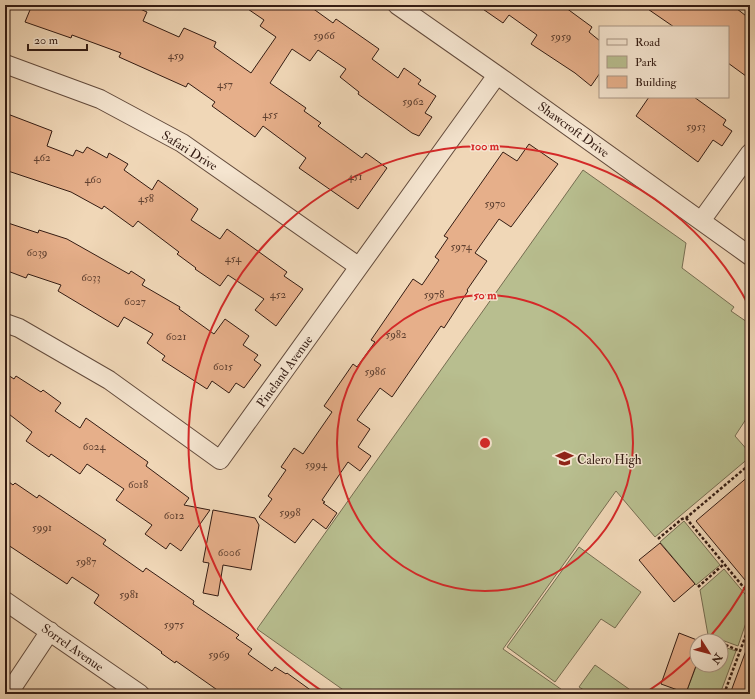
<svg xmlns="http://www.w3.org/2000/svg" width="755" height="699" viewBox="0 0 755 699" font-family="'IM FELL Double Pica',serif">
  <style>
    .green { fill: #b8be8f; stroke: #766d51 }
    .building { fill: #e6af8a; stroke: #341c13 }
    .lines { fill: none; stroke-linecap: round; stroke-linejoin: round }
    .minor-casing { stroke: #634b3c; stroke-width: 20 }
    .path { stroke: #341c13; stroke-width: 2.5; stroke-dasharray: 3 2; stroke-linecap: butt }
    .minor { stroke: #f5e5d0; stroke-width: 18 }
    .ring { fill: none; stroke: #d62828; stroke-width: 2 }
    .labels { text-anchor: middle; stroke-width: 3; stroke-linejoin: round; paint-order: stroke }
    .number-label { font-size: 11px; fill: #604131 }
    .street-label { font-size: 13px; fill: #341c13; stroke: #f5e5d0 }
    .poi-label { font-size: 13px; fill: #341c13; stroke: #f5e5d0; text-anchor: start }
    .centre { fill: #d62828; stroke: #f5e5d0; stroke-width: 2 }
    .ring-label { font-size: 12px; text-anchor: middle; font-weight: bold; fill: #d62828; stroke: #f5e5d0; stroke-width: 3; stroke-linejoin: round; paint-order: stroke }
  </style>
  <rect width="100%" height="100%" fill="#f0d7b7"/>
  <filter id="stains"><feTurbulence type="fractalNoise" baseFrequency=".005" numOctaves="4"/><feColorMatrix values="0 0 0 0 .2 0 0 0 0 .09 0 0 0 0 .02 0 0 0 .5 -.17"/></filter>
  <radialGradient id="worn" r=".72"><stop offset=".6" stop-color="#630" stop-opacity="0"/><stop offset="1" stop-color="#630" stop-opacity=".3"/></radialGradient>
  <!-- green -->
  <path class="green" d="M 583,170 L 686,243 L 682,268 L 734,307 L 731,311 L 750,324 L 750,404 L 747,408 L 750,409 L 750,413 L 735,436 L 750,453 L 750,457 L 655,537 L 616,491 L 503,649 L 568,694 L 349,694 L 257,629 Z
    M 684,521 L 720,565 L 696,585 L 660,542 Z
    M 579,547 L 641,592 L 615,628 L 601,619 L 555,682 L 507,647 Z
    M 724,569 L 750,600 L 750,611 L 738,646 L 708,635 L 700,590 Z
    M 721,646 L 736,651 L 720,694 L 686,693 L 697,664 L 721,665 Z
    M 595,665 L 636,694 L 590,694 L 579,687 Z"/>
  <!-- building -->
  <path class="building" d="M 32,5 L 131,5 L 147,12 L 143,21 L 179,37 L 184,28 L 216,42 L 214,47 L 251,73 L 276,37 L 260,26 L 264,20 L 242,5 L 308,5 L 333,23 L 336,19 L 379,49 L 372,59 L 398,78 L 404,68 L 421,80 L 418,84 L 436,96 L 425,113 L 432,117 L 419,136 L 412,133 L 358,94 L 359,92 L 340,77 L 346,69 L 318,50 L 310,61 L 292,49 L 270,83 L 306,108 L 304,111 L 321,123 L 318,126 L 362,158 L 366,153 L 387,168 L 358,209 L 299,168 L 306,158 L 263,126 L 255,137 L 212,106 L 215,102 L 188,83 L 186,87 L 119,57 L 121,53 L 72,35 L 71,38 L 25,22 Z
    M 477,5 L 562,5 L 592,27 L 589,32 L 600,41 L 600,73 L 591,86 L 575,73 L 531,44 L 537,35 L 509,15 L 503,23 Z
    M 642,5 L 732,5 L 750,19 L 750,79 L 728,63 L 728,27 L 674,27 Z
    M 649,97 L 694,97 L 726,120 L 723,125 L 732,131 L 722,146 L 713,140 L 698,162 L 636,116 Z
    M 5,113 L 52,131 L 47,146 L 73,156 L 76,150 L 83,153 L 87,147 L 107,158 L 109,153 L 128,164 L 124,170 L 152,190 L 158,180 L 198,209 L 191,220 L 220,239 L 227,229 L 287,272 L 284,276 L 303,289 L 276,326 L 255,310 L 264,299 L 228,275 L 220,286 L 195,269 L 196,268 L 177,254 L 179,252 L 138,221 L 133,227 L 104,206 L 102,209 L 71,192 L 5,170 Z
    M 529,144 L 558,164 L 511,227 L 499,219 L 475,253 L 487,261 L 467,290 L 468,291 L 444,328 L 441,326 L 392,397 L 380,388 L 357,420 L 370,429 L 358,447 L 371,456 L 360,471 L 348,462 L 322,500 L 325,502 L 323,503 L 337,513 L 326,529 L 313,519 L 295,543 L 259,517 L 272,499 L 268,496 L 286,470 L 281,467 L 294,448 L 303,454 L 332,412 L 324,406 L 353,364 L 357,367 L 375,342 L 371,340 L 413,279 L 422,285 L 439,260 L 435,257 L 448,238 L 444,236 L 503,152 L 517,161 Z
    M 5,222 L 38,233 L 39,230 L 67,239 L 129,274 L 131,271 L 145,280 L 142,285 L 180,307 L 179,309 L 214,334 L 225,319 L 249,336 L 243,345 L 258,355 L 254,360 L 261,365 L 244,388 L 236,383 L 229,393 L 212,381 L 207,389 L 162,360 L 165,356 L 147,343 L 153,334 L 124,317 L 118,327 L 58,291 L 61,285 L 28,274 L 26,278 L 5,270 Z
    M 5,373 L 14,379 L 16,376 L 41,392 L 43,390 L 61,403 L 55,411 L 80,428 L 86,418 L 148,462 L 146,466 L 189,498 L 184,505 L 210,510 L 181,551 L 170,543 L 166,549 L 145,534 L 152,525 L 116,500 L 124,489 L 87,464 L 80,474 L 51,454 L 49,457 L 26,441 L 32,432 L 5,411 Z
    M 750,475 L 750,586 L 696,521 Z
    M 5,479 L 13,485 L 15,483 L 37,498 L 39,495 L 106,540 L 103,544 L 143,572 L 146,568 L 194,601 L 193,604 L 239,635 L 236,638 L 252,649 L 248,654 L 272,671 L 275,667 L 286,674 L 287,673 L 316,694 L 223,694 L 176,661 L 175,663 L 161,653 L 162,652 L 94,603 L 99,595 L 72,577 L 67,584 L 5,543 Z
    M 213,510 L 255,518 L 259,525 L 251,570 L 223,565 L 218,596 L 203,593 L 209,563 L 203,562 Z
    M 660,543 L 695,584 L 674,602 L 639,560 Z
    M 679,633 L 697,640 L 697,663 L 686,693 L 661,684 Z
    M 748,645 L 750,645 L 750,694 L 730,694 Z"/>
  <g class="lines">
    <defs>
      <path id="minor" d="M 397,5 L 497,75 L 750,256
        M 5,64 L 100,99 L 182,143 L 358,266
        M 701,221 L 750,153
        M 5,323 L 19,328 L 109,380 L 220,460 L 497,75
        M 5,601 L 140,694
        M 8,694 L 50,631"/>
    </defs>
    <!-- minor casing -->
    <use href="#minor" class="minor-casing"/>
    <!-- path -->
    <path class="path" d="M 686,518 L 750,595
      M 658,539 L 682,519 L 686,518 L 750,464
      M 698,587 L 724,564
      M 707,638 L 715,641
      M 721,643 L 740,651
      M 724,694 L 750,624"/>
    <!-- minor -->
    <use href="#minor" class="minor"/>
  </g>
  <!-- distance rings -->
  <g class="ring">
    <circle cx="485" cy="443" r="148"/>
    <path d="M750 578A297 297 0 0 1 707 640M697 651A297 297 0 0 1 645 693M325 693A297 297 0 1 1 750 308"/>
  </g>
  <!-- icons -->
  <defs>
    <symbol id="school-bare" viewBox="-9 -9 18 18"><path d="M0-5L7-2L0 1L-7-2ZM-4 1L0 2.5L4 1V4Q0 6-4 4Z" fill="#8f2418" stroke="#f5e5d0" stroke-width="2.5" paint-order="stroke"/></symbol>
  </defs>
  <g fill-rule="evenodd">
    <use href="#school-bare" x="552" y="446" width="25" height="25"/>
  </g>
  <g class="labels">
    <!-- number labels -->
    <g class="number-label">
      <text x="324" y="39">5966</text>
      <text x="561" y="40">5959</text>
      <text x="176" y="59">459</text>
      <text x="225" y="88">457</text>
      <text x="413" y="105">5962</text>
      <text x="270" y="118">455</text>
      <text x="696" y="130">5953</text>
      <text x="42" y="161">462</text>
      <text x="355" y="180">451</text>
      <text x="93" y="183">460</text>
      <text x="146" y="202">458</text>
      <text x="495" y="207">5970</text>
      <text x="461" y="250">5974</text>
      <text x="37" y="256">6039</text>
      <text x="233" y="262">454</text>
      <text x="91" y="281">6033</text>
      <text x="278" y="298">452</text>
      <text x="434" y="298">5978</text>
      <text x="135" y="305">6027</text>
      <text x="396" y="338">5982</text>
      <text x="176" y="340">6021</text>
      <text x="223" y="370">6015</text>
      <text x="375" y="375">5986</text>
      <text x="94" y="450">6024</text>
      <text x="316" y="468">5994</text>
      <text x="138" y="488">6018</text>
      <text x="290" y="516">5998</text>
      <text x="174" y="519">6012</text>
      <text x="42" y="531">5991</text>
      <text x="229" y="556">6006</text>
      <text x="86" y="565">5987</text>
      <text x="129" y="598">5981</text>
      <text x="174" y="628">5975</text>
      <text x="219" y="658">5969</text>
    </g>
    <!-- street labels -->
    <g class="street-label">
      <text transform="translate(574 129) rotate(36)" y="5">Shawcroft Drive</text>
      <text transform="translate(190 150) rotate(32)" y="5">Safari Drive</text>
      <text transform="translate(284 371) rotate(-54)" y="5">Pineland Avenue</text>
      <text transform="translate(73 647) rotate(35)" y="5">Sorrel Avenue</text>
    </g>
    <!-- poi labels -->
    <g class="poi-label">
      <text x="577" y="464">Calero High</text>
    </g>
  </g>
  <circle cx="485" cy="443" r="6" class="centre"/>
  <g class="ring-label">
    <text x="485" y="150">100 m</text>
    <text x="485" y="299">50 m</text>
  </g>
  <!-- margin -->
  <rect width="755" height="699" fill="none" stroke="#f0d7b7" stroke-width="20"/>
  <rect x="6" y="6" width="743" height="687" fill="none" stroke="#341c13" stroke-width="2"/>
  <rect x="10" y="10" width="735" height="679" fill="none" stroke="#341c13"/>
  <!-- legend -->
  <rect x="599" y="26" width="130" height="72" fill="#f5e5d0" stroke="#a89584"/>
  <rect x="607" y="39" width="20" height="6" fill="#f5e5d0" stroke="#a89584"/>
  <text x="635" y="46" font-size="12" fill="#341c13">Road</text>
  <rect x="607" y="56" width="20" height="12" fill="#b8be8f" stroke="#a89584"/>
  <text x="635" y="66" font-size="12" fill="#341c13">Park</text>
  <rect x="607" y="76" width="20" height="12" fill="#e6af8a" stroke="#a89584"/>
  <text x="635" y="86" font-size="12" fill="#341c13">Building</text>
  <!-- north arrow -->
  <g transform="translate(709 653) rotate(126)"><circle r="19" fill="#f5e5d0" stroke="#a89584"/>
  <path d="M0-3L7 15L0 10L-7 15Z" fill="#8f2418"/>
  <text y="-6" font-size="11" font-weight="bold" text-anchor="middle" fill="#341c13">N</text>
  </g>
  <!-- scale -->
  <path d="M28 44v6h59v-6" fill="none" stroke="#341c13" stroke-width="2"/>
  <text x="34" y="44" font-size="12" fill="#341c13" stroke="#f5e5d0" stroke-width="3" paint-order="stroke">20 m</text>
  <rect width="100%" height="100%" filter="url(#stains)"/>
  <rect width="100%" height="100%" fill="url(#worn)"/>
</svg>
